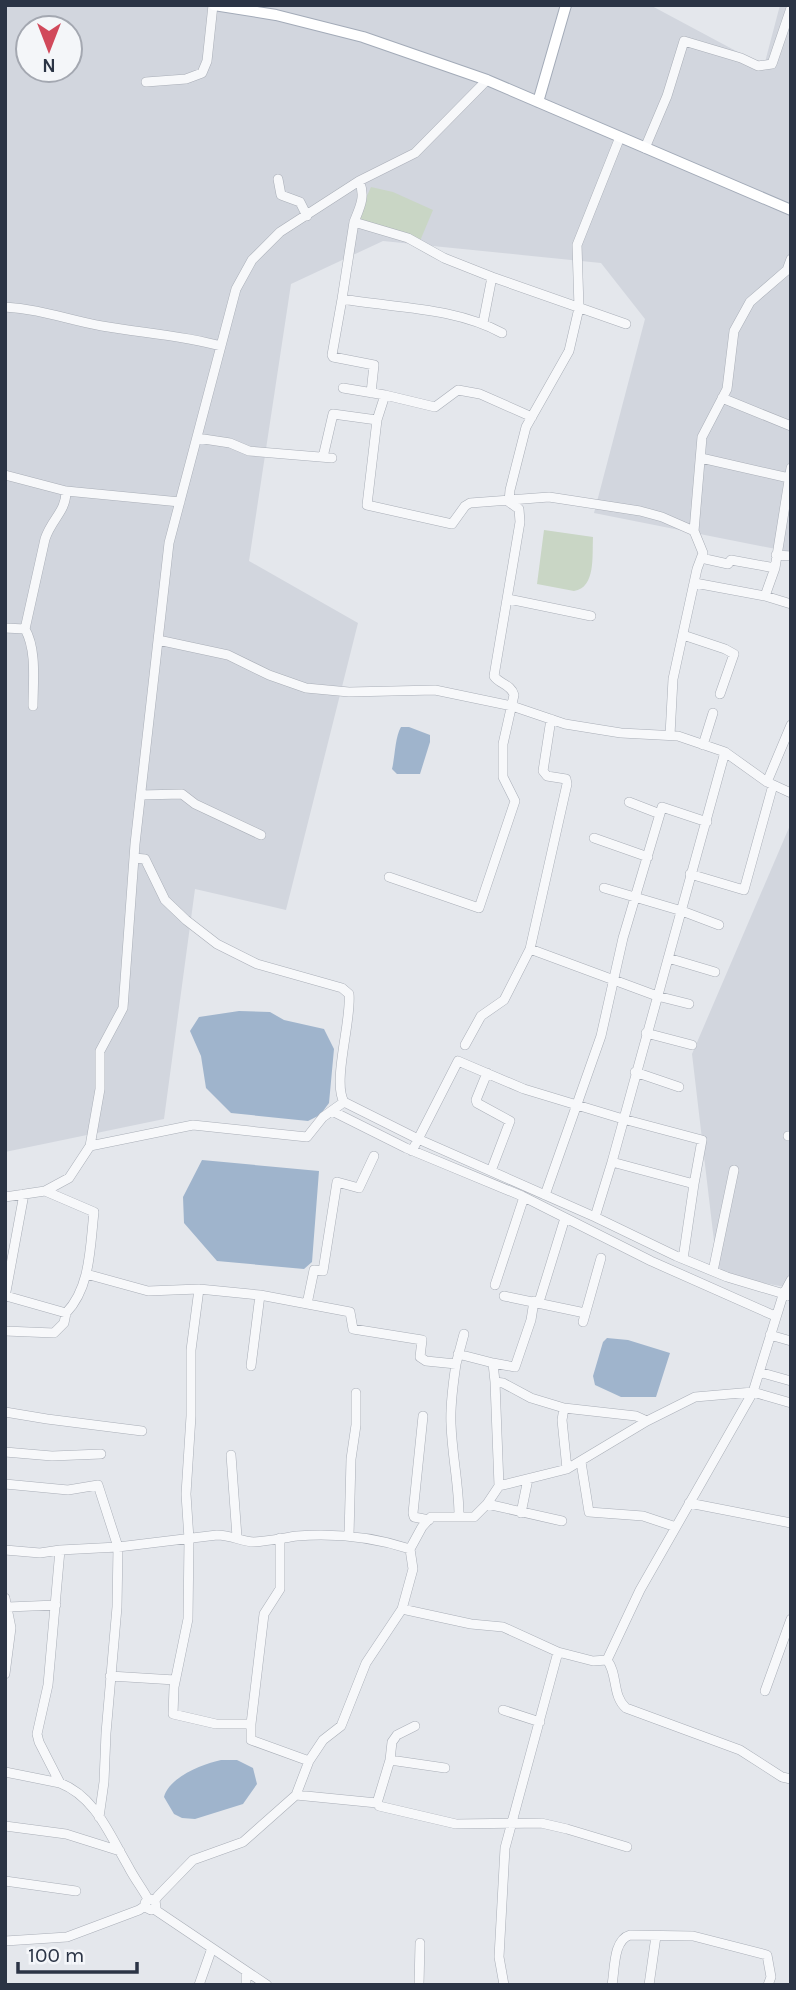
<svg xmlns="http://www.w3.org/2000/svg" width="796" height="1990" viewBox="0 0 796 1990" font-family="Karla,sans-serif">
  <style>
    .built { fill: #d2d6de; fill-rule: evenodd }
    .green { fill: #c9d6c5 }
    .water { fill: #9fb4cc }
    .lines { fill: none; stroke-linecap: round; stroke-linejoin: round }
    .minor-casing { stroke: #a9aeb7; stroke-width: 10 }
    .major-casing { stroke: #a3abb8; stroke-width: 12 }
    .minor { stroke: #f7f8fa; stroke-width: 9 }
    .major { stroke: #fff; stroke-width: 10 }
  </style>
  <rect width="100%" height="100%" fill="#e4e7ec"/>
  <!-- built -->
  <path class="built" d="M 5,5 L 650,5 L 764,66 L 780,5 L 791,5 L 791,552 L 594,513 L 645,319 L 601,263 L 383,241 L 291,284 L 249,561 L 358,623 L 286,910 L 195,889 L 164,1119 L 5,1152 ZM 28,28 L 70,28 L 70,70 L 28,70 Z
    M 791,823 L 791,1288 L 718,1275 L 692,1054 Z"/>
  <!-- green -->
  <path class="green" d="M 371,187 L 393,192 L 433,210 L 420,241 L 357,218 Z
    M 544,530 L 593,537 C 592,555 596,588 574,591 L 537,584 Z"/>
  <!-- water -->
  <path class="water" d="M 401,727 L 409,727 L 430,735 L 430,742 L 420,774 L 397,774 L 392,769 C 395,757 395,737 401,727 Z
    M 239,1011 L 270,1012 L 284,1020 L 324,1029 L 334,1049 L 329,1103 L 320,1115 L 308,1121 L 231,1113 L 206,1088 L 201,1056 L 190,1031 L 199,1017 Z
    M 202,1160 L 319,1171 L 312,1262 L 304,1269 L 217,1261 L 184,1223 L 183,1197 Z
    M 607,1338 L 628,1340 L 670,1353 L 656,1397 L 621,1397 L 595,1385 L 593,1376 L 603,1342 Z
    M 221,1760 L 237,1760 L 253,1768 L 257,1784 L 243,1804 L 195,1819 L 182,1818 L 174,1814 L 164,1797 C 169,1777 203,1764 221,1760 Z"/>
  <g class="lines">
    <defs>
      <path id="minor" d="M 146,82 L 186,79 L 202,73 L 207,61 L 213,5
        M 645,148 L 667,96 L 684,41 L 741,58 L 758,66 L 772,64 L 791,8
        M 278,179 L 281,195 L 300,202 L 307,216
        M 354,222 C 360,207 366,196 359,181
        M 342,299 L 332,355 L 333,357 L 374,365 L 371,393
        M 5,307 C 41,309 68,320 102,326 C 142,333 182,335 221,346
        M 483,323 L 492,277
        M 502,333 C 454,307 395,308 342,299 L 354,222 L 408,238 L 444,258 L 492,277 L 626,324
        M 343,388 L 385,395 L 435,407 L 458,390 L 480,394 L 532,417
        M 385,395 L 377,420 L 367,505 L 452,524 L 465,506 L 470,503 L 549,497 L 640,511 L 662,517 L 694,531
        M 722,398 L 791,426
        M 197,438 L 230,443 L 249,451 L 332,458
        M 323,457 L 333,414 L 377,420
        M 701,458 L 789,478
        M 5,475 L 66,491 L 180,502
        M 776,555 L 791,556
        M 701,558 L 728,564 L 731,560 L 775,568
        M 695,583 L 765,596 L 791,604
        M 765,596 L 775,568 L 791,468
        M 508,599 L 591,616
        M 5,628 L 25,629 C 37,650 33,682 33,706
        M 25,629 L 45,539 C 52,518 66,512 66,491
        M 683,635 L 725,649 L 734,654 L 720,694
        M 158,640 L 228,655 L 269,675 L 306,688 L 349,692 L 435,690 L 512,706 L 565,724 L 621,733 L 678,736 L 725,752 L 767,782 L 791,793
        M 670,735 L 673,679 L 697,569 L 703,553 L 694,531 L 702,437 L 727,389 L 734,331 L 750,302 L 787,270 L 791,259
        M 703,745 L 713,713
        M 767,782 L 791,725
        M 141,795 L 182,794 L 195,804 L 261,835
        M 629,802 L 660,814
        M 594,838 L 648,857
        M 134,858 L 145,859 L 165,900 L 186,920 L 217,944 L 257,964 L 342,988 L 349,994 C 352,1019 332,1082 344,1102 L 418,1139 L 595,1217
        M 690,874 L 744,890 L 773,785
        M 389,877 L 479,908 L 515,801 L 503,777 L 503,744 L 514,695 C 511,684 499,684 494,676 L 520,522 L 519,509 L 509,502 L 510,490 L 526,427 L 569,351 L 579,308 L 577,245 L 620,137
        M 604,888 L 682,911 L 719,925
        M 530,949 L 657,996 L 689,1004
        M 668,958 L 715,972
        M 646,1033 L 692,1045
        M 465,1045 L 481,1016 L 504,1000 L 530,949 L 567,784 L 566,779 L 547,776 L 543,771 L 551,719
        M 635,1072 L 679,1087
        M 487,1073 L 476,1100 L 477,1103 L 510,1121 L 491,1171
        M 332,1111 L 406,1148 L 522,1196 L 651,1261 L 775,1316
        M 788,1136 L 791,1136
        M 90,1146 L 193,1125 L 307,1137 L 323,1117 L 344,1102
        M 412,1151 L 458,1061 L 524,1089 L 623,1119 L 702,1140 L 694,1184 L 612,1162 L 725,752
        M 612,1162 L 595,1217 L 676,1256 L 727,1277 L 791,1296
        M 545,1195 L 601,1036 L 623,938 L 662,807 L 707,822
        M 5,1197 L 45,1191 L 69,1178 L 90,1146 L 100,1089 L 100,1051 L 123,1008 L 135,844 L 169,543 L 236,289 L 252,260 L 280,232 L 359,181 L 415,153 L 487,80
        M 683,1259 L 694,1184
        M 713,1271 L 734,1170
        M 86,1274 L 148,1291 L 199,1289 L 260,1295 L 350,1312 L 353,1329 L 422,1340 L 420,1357 L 426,1361 L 456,1364 L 464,1334
        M 495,1285 L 524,1197
        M 199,1289 L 191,1350 L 191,1416 L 186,1494 L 189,1539 L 188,1619 L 174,1687 L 173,1714 L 216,1724 L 251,1724
        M 6,1296 L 66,1313 C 91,1287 90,1246 94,1212 L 45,1191
        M 504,1296 L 585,1313
        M 5,1297 L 24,1194
        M 539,1302 L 565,1218
        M 307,1304 L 314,1270 L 323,1271 L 337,1182 L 359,1188 L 374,1156
        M 583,1322 L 601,1258
        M 5,1331 L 54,1333 L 64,1323 L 66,1313
        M 770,1335 L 791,1341
        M 458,1354 L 493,1363
        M 456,1364 C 453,1384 450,1404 451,1424 C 452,1455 459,1485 459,1516
        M 251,1366 L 260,1295
        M 759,1372 L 791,1381
        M 495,1382 L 493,1363 L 515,1367 L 531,1320 L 534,1301
        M 564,1408 L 562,1420 L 567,1469
        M 5,1412 L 47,1419 L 142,1431
        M 423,1416 L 413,1513 L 414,1517 L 429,1520
        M 5,1452 L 52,1456 L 101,1454
        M 231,1455 L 237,1537
        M 581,1462 L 589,1512 L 643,1516 L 676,1527
        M 5,1484 L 68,1490 L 98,1485 L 118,1547 L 117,1607 L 106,1733 L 104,1782 L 99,1817
        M 499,1486 L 495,1382 L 503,1383 L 531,1398 L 564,1408 L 636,1416 L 647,1421
        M 689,1503 L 791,1523
        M 487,1504 L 562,1521
        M 521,1513 L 528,1479
        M 349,1536 L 351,1459 L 356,1425 L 356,1393
        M 280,1538 L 280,1589 L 264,1614 L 251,1724 L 251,1740 L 309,1761
        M 5,1550 L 40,1553 L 60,1550 L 48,1685 L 37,1734 L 39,1742 L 60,1783 C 96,1797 110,1836 128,1866 C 134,1878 142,1888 148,1899
        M 60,1550 L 118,1547 L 217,1535 C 231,1535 243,1542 254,1542 C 269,1541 283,1538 297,1536 C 336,1533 373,1537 410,1549
        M 5,1598 L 11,1628 L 5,1674
        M 8,1607 L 56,1605
        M 402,1609 L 471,1624 L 503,1627 L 558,1652
        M 607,1660 C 618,1674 612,1696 626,1708 L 740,1750 L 782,1777 L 791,1779
        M 110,1676 L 175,1680
        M 765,1691 L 791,1619
        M 503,1710 L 540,1722
        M 390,1760 L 445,1768
        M 5,1772 L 60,1783
        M 296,1795 L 377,1803 L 379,1806 L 456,1824 L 541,1823 L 567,1829 L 627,1847
        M 377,1803 L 390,1760 L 392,1742 L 397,1735 L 415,1726
        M 5,1826 L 66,1834 L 120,1851
        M 5,1881 L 76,1891
        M 155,1900 L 148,1899 L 145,1903 L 147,1908 L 151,1910 L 156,1908 L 155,1900 L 158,1896 L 193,1860 L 243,1842 L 296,1795 L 309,1761 L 323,1740 L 341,1726 L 366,1663 L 402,1609 L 413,1569 L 410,1549 L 422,1527 L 431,1517 L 474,1517 L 487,1504 L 499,1486 L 567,1469 L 647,1421 L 695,1397 L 753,1392 L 783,1295 L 791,1280
        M 154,1909 L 267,1985
        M 5,1941 L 67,1937 L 139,1910 L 145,1906
        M 199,1985 L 212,1948
        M 246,1985 L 246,1971
        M 419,1985 L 420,1943
        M 504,1985 L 499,1957 L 505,1848 L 558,1652 L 593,1661 L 607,1660 L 640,1590 L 753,1392 L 791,1403
        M 612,1985 C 615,1969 613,1940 630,1935 L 693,1936 L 767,1955 L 771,1977 L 768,1985
        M 649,1985 L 656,1936"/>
      <path id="major" d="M 214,5 L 276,15 L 363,37 L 487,80 L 791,210
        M 538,102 L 566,5"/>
    </defs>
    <!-- minor casing -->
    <use href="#minor" class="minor-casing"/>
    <!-- major casing -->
    <use href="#major" class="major-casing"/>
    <!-- minor -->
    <use href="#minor" class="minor"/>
    <!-- major -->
    <use href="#major" class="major"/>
  </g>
  <!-- border -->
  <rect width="796" height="1990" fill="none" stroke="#2b3445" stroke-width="14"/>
  <!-- north arrow -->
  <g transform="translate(49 49) rotate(180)"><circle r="33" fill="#f4f6f9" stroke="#a4a8b1" stroke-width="2"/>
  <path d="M0-5L12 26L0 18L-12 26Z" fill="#d1495b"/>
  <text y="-10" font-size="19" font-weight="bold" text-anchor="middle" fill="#2b3445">N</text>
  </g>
  <!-- scale -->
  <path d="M18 1962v10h119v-10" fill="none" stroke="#2b3445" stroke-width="3.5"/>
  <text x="28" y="1962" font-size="21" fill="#2b3445" stroke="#f4f6f9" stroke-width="5" paint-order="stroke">100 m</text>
</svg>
